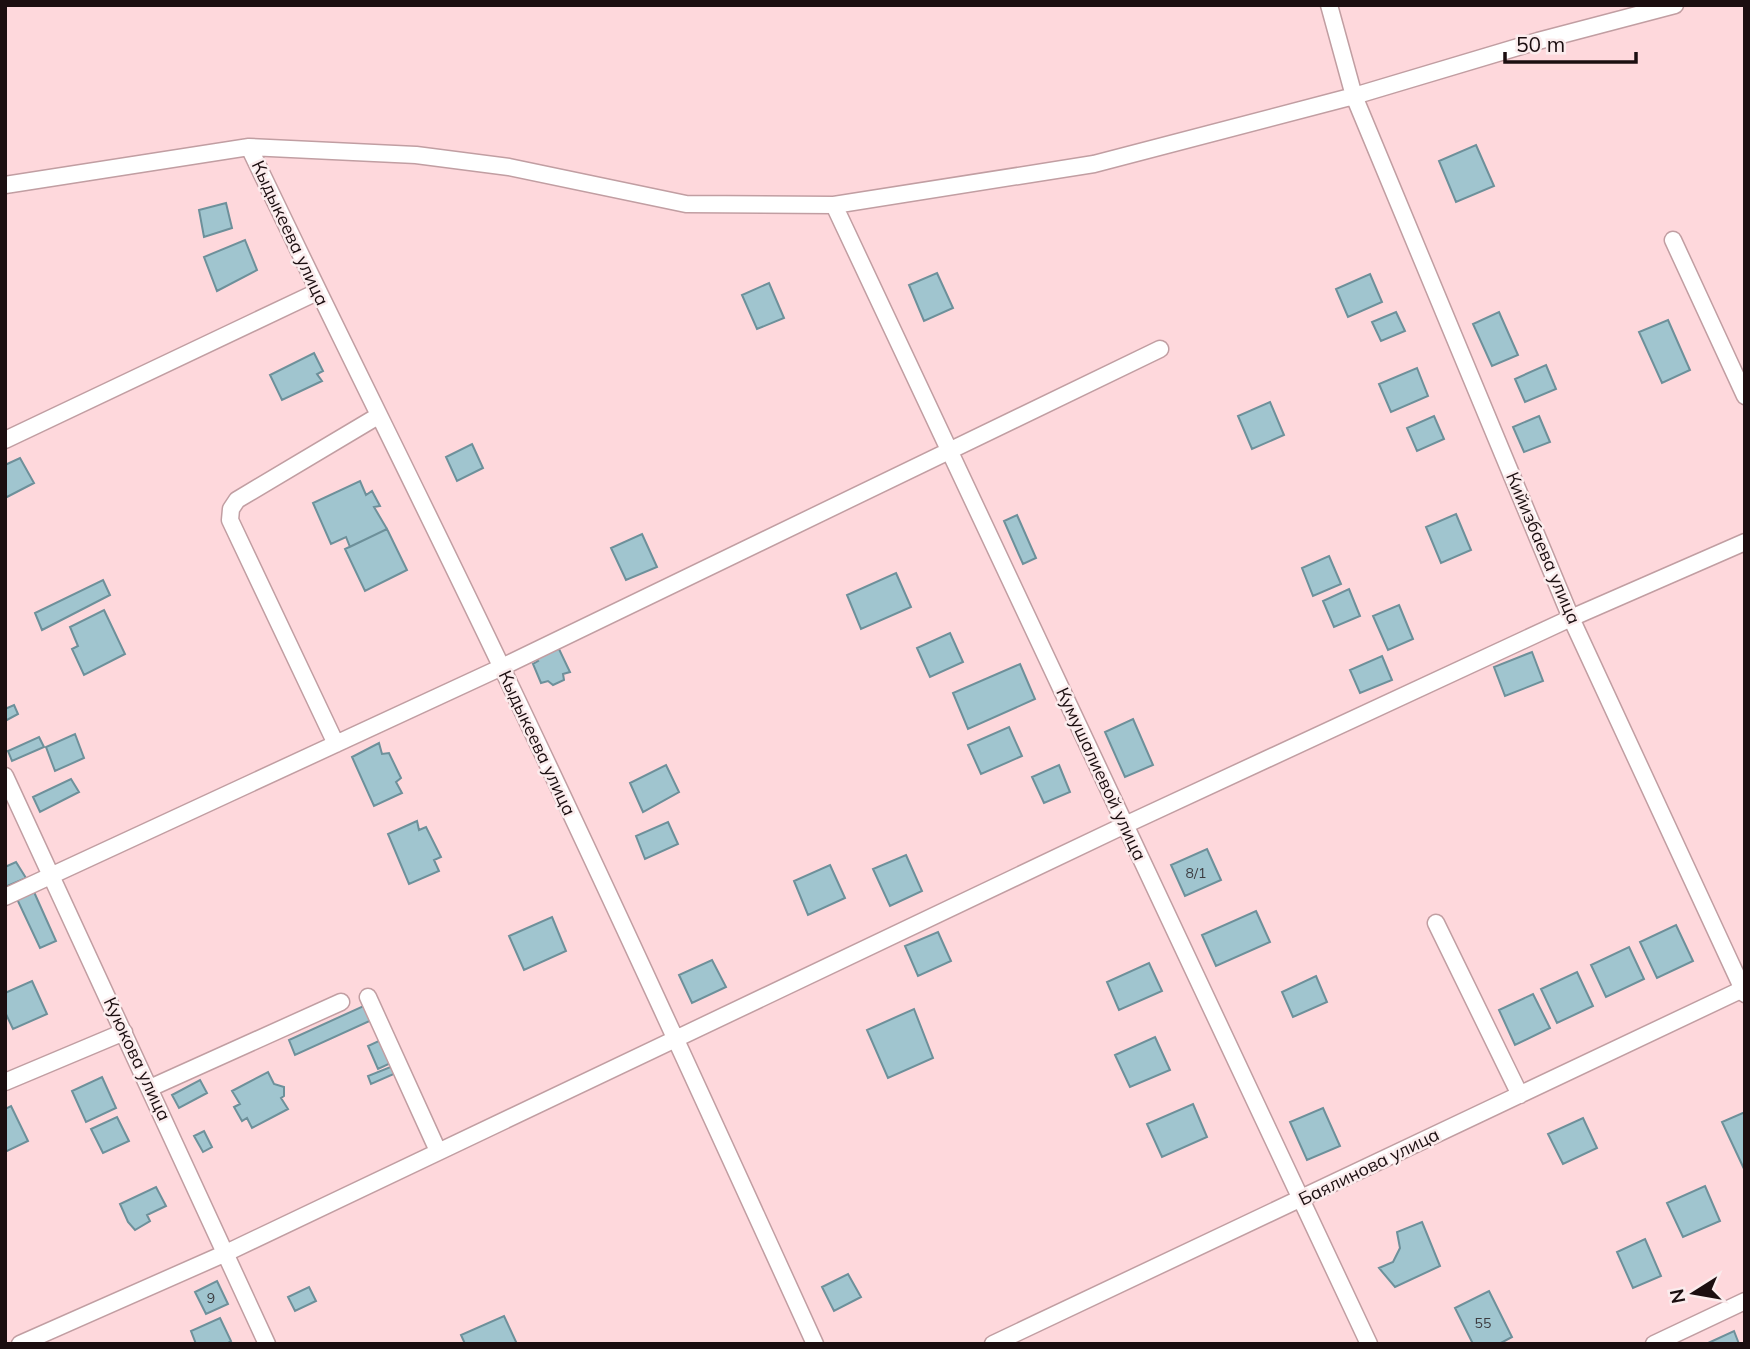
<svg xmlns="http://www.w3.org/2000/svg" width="1750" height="1349" viewBox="0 0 1750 1349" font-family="Mulish,sans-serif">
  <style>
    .building { fill: #a0c5cf; stroke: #6d909a; stroke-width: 2 }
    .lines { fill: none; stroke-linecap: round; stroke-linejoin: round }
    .street-casing { stroke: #c19ea2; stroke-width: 19 }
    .street { stroke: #fff; stroke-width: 16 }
    .labels { text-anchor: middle; stroke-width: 5; stroke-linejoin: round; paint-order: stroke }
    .number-label { font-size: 14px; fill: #3c3c40 }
    .street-label { font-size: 18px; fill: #1b0e10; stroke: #fbeced }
  </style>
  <rect width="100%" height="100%" fill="#fed8dc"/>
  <!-- building -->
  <path class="building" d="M 1476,145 L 1494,186 L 1456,202 L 1439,161 Z
    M 226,203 L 232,228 L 204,237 L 199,210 Z
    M 245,240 L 257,270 L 217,291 L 204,257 Z
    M 937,273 L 953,308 L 924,321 L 909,285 Z
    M 1370,274 L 1382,302 L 1348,317 L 1336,289 Z
    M 769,283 L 784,318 L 757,329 L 742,295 Z
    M 1396,312 L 1405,331 L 1381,341 L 1372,322 Z
    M 1499,312 L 1518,355 L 1492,366 L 1473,324 Z
    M 1668,320 L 1690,370 L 1662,383 L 1639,332 Z
    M 314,353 L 323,371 L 317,374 L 322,381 L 282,400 L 270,375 Z
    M 1546,365 L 1556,389 L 1525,402 L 1515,379 Z
    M 1417,368 L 1428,396 L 1391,412 L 1379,384 Z
    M 1270,402 L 1284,435 L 1252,449 L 1238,416 Z
    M 1434,416 L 1444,439 L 1417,451 L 1407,428 Z
    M 1539,416 L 1550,442 L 1524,452 L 1513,427 Z
    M 472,444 L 483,468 L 457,481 L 446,457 Z
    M 20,458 L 34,483 L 5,498 L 5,465 Z
    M 360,481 L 366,495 L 372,491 L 380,506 L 374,507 L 387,529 L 350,547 L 346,537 L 331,544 L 313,503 Z
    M 1456,514 L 1471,550 L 1441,563 L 1426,527 Z
    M 1017,515 L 1036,558 L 1023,564 L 1004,521 Z
    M 387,529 L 407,570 L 365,591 L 345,549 Z
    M 642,534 L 657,567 L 626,580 L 611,548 Z
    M 1329,556 L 1341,584 L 1313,596 L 1302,568 Z
    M 896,573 L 911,607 L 861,629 L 847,595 Z
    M 103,580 L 110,595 L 42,630 L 35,613 Z
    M 1349,589 L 1360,616 L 1334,627 L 1323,601 Z
    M 1399,605 L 1413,639 L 1388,650 L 1373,616 Z
    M 104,610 L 125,654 L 84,675 L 72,649 L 78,646 L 70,627 Z
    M 950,633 L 963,662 L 930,677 L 917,648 Z
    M 558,647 L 570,672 L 563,674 L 564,680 L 553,685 L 548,681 L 541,683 L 533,664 L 538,661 L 535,657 Z
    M 1532,652 L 1543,681 L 1505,696 L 1494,667 Z
    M 1382,656 L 1392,680 L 1360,693 L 1350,670 Z
    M 1020,664 L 1035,699 L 968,729 L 953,693 Z
    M 14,705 L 18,714 L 5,721 L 5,709 Z
    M 1133,719 L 1153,765 L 1125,777 L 1105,732 Z
    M 1009,727 L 1022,756 L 981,774 L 968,745 Z
    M 75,734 L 84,758 L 55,771 L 46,747 Z
    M 39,737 L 44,747 L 12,761 L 8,751 Z
    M 379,743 L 382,754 L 389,753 L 401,778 L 396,782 L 402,793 L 374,806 L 352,757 Z
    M 666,765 L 679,792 L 643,812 L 630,783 Z
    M 1059,765 L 1070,792 L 1044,803 L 1032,777 Z
    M 71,779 L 79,792 L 40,812 L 33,797 Z
    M 417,821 L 419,830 L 426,827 L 441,857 L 434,860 L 439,871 L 409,884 L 388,834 Z
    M 668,822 L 678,844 L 645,859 L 636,836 Z
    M 1207,849 L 1221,880 L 1185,896 L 1171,865 Z
    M 906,855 L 922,891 L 890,906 L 873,869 Z
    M 16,862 L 26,878 L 5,887 L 5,867 Z
    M 830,865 L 845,898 L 808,915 L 794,881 Z
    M 34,892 L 56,941 L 40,948 L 17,899 Z
    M 1256,911 L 1270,942 L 1216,966 L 1202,935 Z
    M 552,917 L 566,951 L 524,970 L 509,936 Z
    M 1676,925 L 1693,961 L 1657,978 L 1640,942 Z
    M 938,932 L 951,961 L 918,976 L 905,946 Z
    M 1629,947 L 1644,979 L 1606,997 L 1591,965 Z
    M 712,960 L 726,987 L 692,1003 L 679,975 Z
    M 1149,963 L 1162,991 L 1119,1010 L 1107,982 Z
    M 1577,972 L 1593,1006 L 1557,1023 L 1541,989 Z
    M 1316,976 L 1327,1002 L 1293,1017 L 1282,992 Z
    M 32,981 L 47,1014 L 13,1029 L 5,1012 L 5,993 Z
    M 1533,994 L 1550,1028 L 1515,1045 L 1499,1010 Z
    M 368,1004 L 374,1019 L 295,1055 L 289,1040 Z
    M 914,1009 L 933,1058 L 888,1078 L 867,1030 Z
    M 1155,1037 L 1170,1070 L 1130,1087 L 1115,1055 Z
    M 383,1039 L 393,1062 L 378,1069 L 368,1046 Z
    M 393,1066 L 396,1073 L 371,1084 L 368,1076 Z
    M 268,1072 L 274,1084 L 284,1087 L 284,1096 L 281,1098 L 288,1109 L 252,1128 L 247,1118 L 242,1121 L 234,1107 L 240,1104 L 232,1091 Z
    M 102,1077 L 116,1108 L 86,1122 L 72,1091 Z
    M 200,1080 L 207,1093 L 179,1108 L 172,1095 Z
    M 1193,1104 L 1207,1137 L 1162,1157 L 1147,1124 Z
    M 11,1106 L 28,1141 L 5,1152 L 5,1109 Z
    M 1323,1108 L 1340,1146 L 1307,1160 L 1290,1122 Z
    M 1745,1112 L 1745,1171 L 1722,1122 Z
    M 117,1117 L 129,1141 L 103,1153 L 91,1129 Z
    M 1583,1118 L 1597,1148 L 1563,1164 L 1548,1134 Z
    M 204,1131 L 212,1147 L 203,1152 L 194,1136 Z
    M 1705,1186 L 1720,1221 L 1683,1237 L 1667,1203 Z
    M 156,1187 L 166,1206 L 147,1215 L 150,1221 L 135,1230 L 128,1222 L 120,1204 Z
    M 1422,1222 L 1440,1266 L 1395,1287 L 1379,1268 L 1393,1262 L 1400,1248 L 1397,1232 Z
    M 1645,1239 L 1661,1276 L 1633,1288 L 1617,1252 Z
    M 848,1274 L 861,1297 L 834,1311 L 822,1287 Z
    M 217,1281 L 228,1304 L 206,1314 L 195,1292 Z
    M 309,1287 L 316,1301 L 295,1311 L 288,1297 Z
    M 1489,1291 L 1512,1337 L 1499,1344 L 1473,1344 L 1455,1308 Z
    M 504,1316 L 517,1344 L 465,1344 L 461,1335 Z
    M 220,1318 L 231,1341 L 226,1344 L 196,1344 L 191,1331 Z
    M 1734,1331 L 1739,1344 L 1706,1344 Z"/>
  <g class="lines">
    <defs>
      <path id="street" d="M 1329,5 L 1354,96 L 1571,618 L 1745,994
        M 249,147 C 332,322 419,494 502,668 C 609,892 712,1118 815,1344
        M 5,185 L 249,147 L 416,155 L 509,167 L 686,204 L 834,205 L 1094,164 L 1354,96 L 1538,41 L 1675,5
        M 834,205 L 1369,1344
        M 1673,240 L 1745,396
        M 5,440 L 317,292
        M 336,744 L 230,520 L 231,509 L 237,500 L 378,416
        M 5,776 L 267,1344
        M 5,897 L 502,667 L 1160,349
        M 1436,923 L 1520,1095
        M 368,997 L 438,1151
        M 5,1082 L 124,1032
        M 150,1088 L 341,1002
        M 20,1344 L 226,1253 L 1125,825 L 1571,618 L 1745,542
        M 993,1344 L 1745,988
        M 1654,1344 L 1745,1301"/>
    </defs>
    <!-- street casing -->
    <use href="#street" class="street-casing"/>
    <!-- street -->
    <use href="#street" class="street"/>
  </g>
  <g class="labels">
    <!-- number labels -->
    <g class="number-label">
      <text x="1196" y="878">8/1</text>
      <text x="211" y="1303">9</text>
      <text x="1483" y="1328">55</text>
    </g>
    <!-- street labels -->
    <g class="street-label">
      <text transform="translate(290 233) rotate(65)" y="6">Кыдыкеева улица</text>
      <text transform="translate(1543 548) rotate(67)" y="6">Кийизбаева улица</text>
      <text transform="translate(537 743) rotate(65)" y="6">Кыдыкеева улица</text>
      <text transform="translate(1101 774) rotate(65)" y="6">Кумушалиевой улица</text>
      <text transform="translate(137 1059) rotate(65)" y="6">Куюкова улица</text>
      <text transform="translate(1369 1167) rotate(-26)" y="6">Баялинова улица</text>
    </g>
  </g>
  <!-- border -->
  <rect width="1750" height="1349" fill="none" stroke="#1b0e10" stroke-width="14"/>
  <!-- north arrow -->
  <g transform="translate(1694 1293) rotate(259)" stroke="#fbeced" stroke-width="5" paint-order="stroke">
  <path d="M0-5L12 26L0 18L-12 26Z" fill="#1b0e10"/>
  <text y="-10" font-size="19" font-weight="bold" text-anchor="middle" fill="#1b0e10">N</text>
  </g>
  <!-- scale -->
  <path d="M1505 52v10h131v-10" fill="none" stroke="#1b0e10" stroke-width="3.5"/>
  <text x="1516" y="52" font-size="21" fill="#1b0e10" stroke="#fbeced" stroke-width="5" paint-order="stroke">50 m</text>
</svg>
